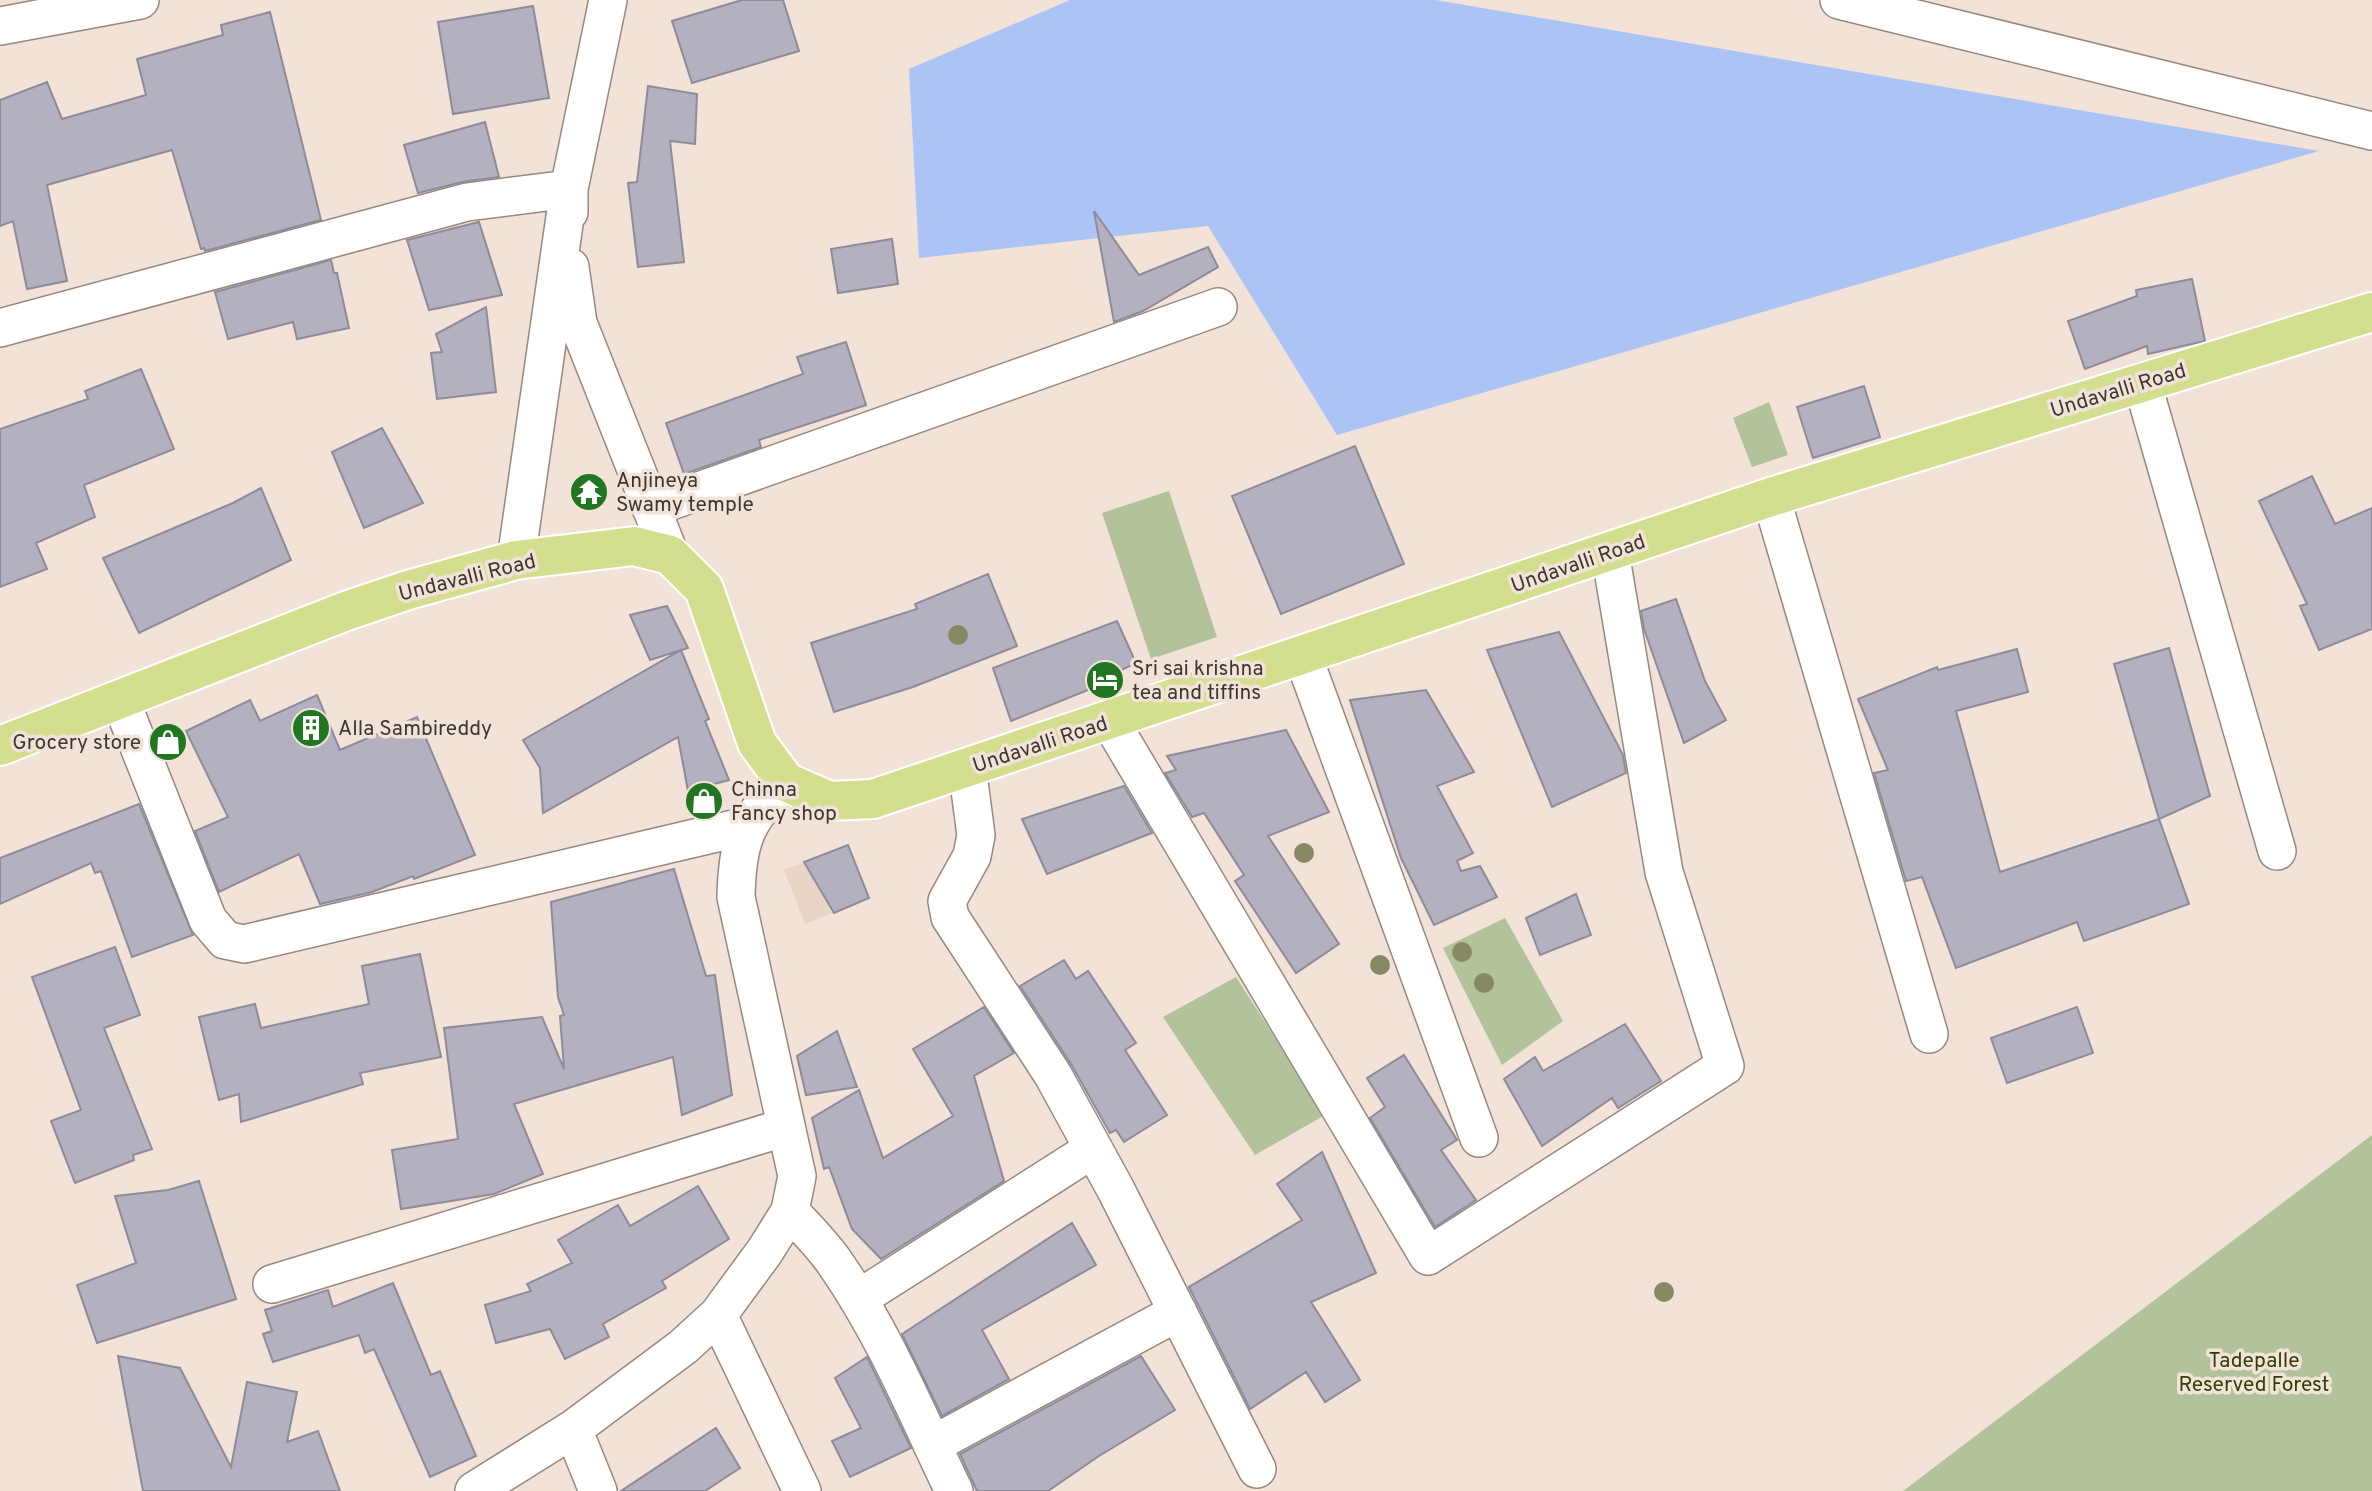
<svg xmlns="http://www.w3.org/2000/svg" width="2372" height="1491" viewBox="0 0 2372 1491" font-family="Overpass,sans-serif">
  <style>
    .commercial { fill: #e8d5c5 }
    .green { fill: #b2c39b }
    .water { fill: #acc4f5 }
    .building { fill: #b3b0c0; stroke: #8e8b9a; stroke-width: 2 }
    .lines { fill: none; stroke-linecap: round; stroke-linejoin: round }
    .minor-casing { stroke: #97897f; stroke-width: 40 }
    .primary-casing { stroke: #fff; stroke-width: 42 }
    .minor { stroke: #fff; stroke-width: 37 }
    .primary { stroke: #d3df8e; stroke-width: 38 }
    .tree { fill: #878964 }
    .labels { text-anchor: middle; stroke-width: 7; stroke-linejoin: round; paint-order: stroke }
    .street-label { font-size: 21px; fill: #3d3733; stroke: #f2e2d7 }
    .poi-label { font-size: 21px; fill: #3d3733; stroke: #f2e2d7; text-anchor: start }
    .park-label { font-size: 21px; fill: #2f4106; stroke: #f2e2d7 }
  </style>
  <rect width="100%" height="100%" fill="#f2e2d7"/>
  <!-- commercial -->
  <path class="commercial" d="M 848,845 L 869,898 L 805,924 L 784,870 Z"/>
  <!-- green -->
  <path class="green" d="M 1769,402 L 1788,455 L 1752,467 L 1733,418 Z
    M 1169,491 L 1217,637 L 1151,659 L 1102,513 Z
    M 1505,918 L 1563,1021 L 1502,1065 L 1443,948 Z
    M 1236,977 L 1325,1115 L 1255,1155 L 1163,1017 Z
    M 2372,1135 L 2372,1491 L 1903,1491 Z"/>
  <!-- water -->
  <path class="water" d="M 1070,0 L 1436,0 L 2319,151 L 1337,435 L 1208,226 L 919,258 L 909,69 Z"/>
  <!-- building -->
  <path class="building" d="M 742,0 L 783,0 L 799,51 L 692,83 L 672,21 Z
    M 533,6 L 549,98 L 453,114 L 438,22 Z
    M 270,12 L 321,220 L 205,251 L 204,248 L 201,249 L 172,150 L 47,185 L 67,281 L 27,289 L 13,221 L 0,226 L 0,100 L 47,82 L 62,119 L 146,95 L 137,59 L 223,35 L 221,25 Z
    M 648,86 L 697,94 L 695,144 L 670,141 L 684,262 L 638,267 L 628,183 L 637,182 Z
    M 485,122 L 499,177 L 462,182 L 418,193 L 404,145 Z
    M 1094,211 L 1139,275 L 1208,247 L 1218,267 L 1143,311 L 1114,322 Z
    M 479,222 L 502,295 L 429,310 L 407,240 Z
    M 892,239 L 898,284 L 838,293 L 831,249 Z
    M 331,260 L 334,273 L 337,273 L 349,328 L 297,339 L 293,322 L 228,339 L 215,292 Z
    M 2192,279 L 2205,341 L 2148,354 L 2147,346 L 2085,369 L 2068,321 L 2137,296 L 2136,290 Z
    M 486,307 L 496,392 L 437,399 L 431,353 L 442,352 L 436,334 Z
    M 846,342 L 866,405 L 759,440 L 761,447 L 684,474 L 666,423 L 803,374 L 797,357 Z
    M 141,369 L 174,449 L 84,485 L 95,517 L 36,543 L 47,569 L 0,587 L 0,429 L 88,399 L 85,391 Z
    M 1864,386 L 1880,437 L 1813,458 L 1797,407 Z
    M 382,428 L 423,503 L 364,528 L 332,452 Z
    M 1355,446 L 1404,564 L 1281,614 L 1232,496 Z
    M 2312,476 L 2335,524 L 2372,508 L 2372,629 L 2319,650 L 2300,606 L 2307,604 L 2259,501 Z
    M 261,488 L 291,560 L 139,633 L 103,558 L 233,503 Z
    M 988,574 L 1017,646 L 913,687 L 834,712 L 811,643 L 917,609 L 915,604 Z
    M 1676,599 L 1705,681 L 1726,720 L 1684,743 L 1644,629 L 1641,611 Z
    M 667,606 L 688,648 L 650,660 L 630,615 Z
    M 1117,621 L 1136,663 L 1096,682 L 1098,686 L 1011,721 L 993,668 Z
    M 1559,632 L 1623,755 L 1626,773 L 1552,807 L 1487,650 Z
    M 2169,648 L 2210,796 L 2159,819 L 2114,664 Z
    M 2017,649 L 2028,692 L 1956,711 L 2000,872 L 2159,819 L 2189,904 L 2084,941 L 2077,922 L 1956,968 L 1922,877 L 1906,881 L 1874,773 L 1888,770 L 1858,699 L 1937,667 L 1938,670 Z
    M 681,650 L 709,719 L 705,721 L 729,780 L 688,791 L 678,737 L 543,813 L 540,768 L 523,740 Z
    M 1426,690 L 1474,772 L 1437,786 L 1473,853 L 1457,861 L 1461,871 L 1480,866 L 1497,897 L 1434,925 L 1401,858 L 1350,700 Z
    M 317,695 L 340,750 L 417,717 L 475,855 L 414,879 L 413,876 L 372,892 L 320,904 L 299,854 L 219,892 L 195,831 L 228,817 L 186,731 L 250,700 L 260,721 Z
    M 1286,730 L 1329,812 L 1268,836 L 1339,944 L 1296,973 L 1235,881 L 1244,875 L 1204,813 L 1192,817 L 1165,773 L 1176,770 L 1167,756 Z
    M 1124,786 L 1152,833 L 1047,874 L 1022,819 Z
    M 139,804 L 193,935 L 132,957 L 101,871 L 95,873 L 91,863 L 0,904 L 0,858 Z
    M 848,845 L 869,898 L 834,913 L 804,862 Z
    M 674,869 L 706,976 L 715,975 L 732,1095 L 682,1115 L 673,1057 L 514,1104 L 543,1174 L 494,1194 L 401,1209 L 392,1150 L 458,1139 L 444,1028 L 542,1017 L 564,1069 L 560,1016 L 564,1015 L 558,997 L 551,902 Z
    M 1576,894 L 1591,935 L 1540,955 L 1526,918 Z
    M 115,947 L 140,1015 L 104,1028 L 152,1149 L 133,1155 L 134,1160 L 75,1183 L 51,1121 L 81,1110 L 32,977 Z
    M 420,954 L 441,1057 L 360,1073 L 363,1084 L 241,1122 L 239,1094 L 219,1100 L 199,1017 L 255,1004 L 261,1028 L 369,1004 L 362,966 Z
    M 1064,960 L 1076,979 L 1088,971 L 1136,1043 L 1125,1050 L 1167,1115 L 1124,1142 L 1116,1130 L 1110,1133 L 1071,1064 L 1020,986 Z
    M 984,1007 L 1014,1053 L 974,1076 L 1004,1181 L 881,1259 L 852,1229 L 829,1167 L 824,1169 L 812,1118 L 859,1090 L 883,1158 L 953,1116 L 913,1049 Z
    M 2077,1007 L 2093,1053 L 2007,1083 L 1991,1038 Z
    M 1625,1024 L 1661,1081 L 1618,1108 L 1612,1098 L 1542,1146 L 1504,1079 L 1535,1057 L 1543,1071 Z
    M 837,1031 L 857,1087 L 806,1095 L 797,1056 Z
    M 1404,1055 L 1457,1140 L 1441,1150 L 1476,1200 L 1435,1227 L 1370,1118 L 1385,1107 L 1367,1078 Z
    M 1322,1152 L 1376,1273 L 1311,1302 L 1360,1380 L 1325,1402 L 1306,1372 L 1250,1409 L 1189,1287 L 1302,1220 L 1277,1184 Z
    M 199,1181 L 236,1299 L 97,1343 L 77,1285 L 136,1263 L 115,1196 L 168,1190 Z
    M 698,1186 L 729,1239 L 662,1281 L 666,1288 L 603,1324 L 609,1337 L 565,1359 L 550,1329 L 496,1343 L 485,1305 L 531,1291 L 527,1284 L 572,1263 L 558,1240 L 618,1205 L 630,1226 Z
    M 1072,1223 L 1096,1265 L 982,1330 L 1009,1379 L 942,1416 L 902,1334 Z
    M 393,1283 L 431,1375 L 440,1371 L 476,1456 L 430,1477 L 374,1349 L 365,1353 L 359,1335 L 273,1362 L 263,1334 L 272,1331 L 265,1310 L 328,1290 L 333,1307 Z
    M 118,1356 L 180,1368 L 231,1467 L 247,1382 L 297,1392 L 287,1442 L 318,1431 L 340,1491 L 143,1491 Z
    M 1141,1356 L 1175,1410 L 1099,1456 L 1048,1491 L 977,1491 L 960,1454 Z
    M 867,1357 L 911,1448 L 850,1477 L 832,1441 L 861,1428 L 835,1378 Z
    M 716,1428 L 740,1468 L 705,1491 L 621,1491 Z"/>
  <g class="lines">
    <defs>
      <path id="minor" d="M 1839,0 L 2372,131
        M 0,26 L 140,0
        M 569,212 L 569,189 L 608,0
        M 570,267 L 578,323 L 670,555
        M 0,328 L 467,202 L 569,189 L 516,560
        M 2142,382 L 2277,851
        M 1771,497 L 1929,1034
        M 651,508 L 1218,307
        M 1303,656 L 1479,1138
        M 120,699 L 208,920 L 225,940 L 244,944 L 746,826
        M 1110,721 L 1428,1256 L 1725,1066 L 1664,872 L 1610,552
        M 967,767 L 976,835 L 972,856 L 947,901 L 950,917 L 1053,1075 L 1116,1190 L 1257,1469
        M 790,1211 C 805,1228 822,1244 835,1263 C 884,1333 917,1414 954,1491
        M 272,1284 L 786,1127
        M 858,1299 L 1093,1149
        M 718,1315 L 802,1491
        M 573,1429 L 598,1491
        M 932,1445 L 1178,1312
        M 474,1491 L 573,1429 L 683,1347 L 718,1315 L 765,1251 L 790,1211 L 797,1176 L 736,897 C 737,843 745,818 786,782"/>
      <path id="primary" d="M 0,746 L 346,611 L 408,590 L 516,560 L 634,546 L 670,555 L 704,589 L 757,743 L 786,782 L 829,801 L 873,799 L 1771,497 L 2372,312"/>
    </defs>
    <!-- minor casing -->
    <use href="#minor" class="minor-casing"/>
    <!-- primary casing -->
    <use href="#primary" class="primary-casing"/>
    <!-- minor -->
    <use href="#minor" class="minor"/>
    <!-- primary -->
    <use href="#primary" class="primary"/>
  </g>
  <!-- trees -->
  <g class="tree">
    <circle cx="958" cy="635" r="10"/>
    <circle cx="1304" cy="853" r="10"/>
    <circle cx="1462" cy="952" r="10"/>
    <circle cx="1380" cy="965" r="10"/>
    <circle cx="1484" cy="983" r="10"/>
    <circle cx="1664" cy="1292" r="10"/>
  </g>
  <!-- icons -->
  <defs>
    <symbol id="temple-disc" viewBox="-11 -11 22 22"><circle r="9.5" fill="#217622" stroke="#f2e2d7"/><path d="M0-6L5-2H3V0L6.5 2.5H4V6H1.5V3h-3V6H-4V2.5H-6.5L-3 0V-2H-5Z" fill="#fff"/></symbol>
    <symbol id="hotel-disc" viewBox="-11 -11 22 22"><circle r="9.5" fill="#217622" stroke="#f2e2d7"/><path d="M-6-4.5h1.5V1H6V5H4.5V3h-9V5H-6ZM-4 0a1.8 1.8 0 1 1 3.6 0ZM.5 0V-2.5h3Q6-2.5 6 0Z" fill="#fff"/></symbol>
    <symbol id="building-disc" viewBox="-11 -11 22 22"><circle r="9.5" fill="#217622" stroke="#f2e2d7"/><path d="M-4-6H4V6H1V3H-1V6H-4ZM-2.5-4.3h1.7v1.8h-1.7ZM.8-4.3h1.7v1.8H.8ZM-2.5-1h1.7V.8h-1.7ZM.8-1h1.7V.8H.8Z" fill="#fff"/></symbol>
    <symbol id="shop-disc" viewBox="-11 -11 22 22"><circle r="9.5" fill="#217622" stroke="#f2e2d7"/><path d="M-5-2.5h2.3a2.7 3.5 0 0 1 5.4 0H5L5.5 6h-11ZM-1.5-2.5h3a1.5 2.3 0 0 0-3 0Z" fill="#fff"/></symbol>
  </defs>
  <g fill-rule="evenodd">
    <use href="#temple-disc" x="567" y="470" width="44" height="44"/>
    <use href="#hotel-disc" x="1083" y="658" width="44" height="44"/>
    <use href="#building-disc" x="289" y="706" width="44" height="44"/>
    <use href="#shop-disc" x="146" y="720" width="44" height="44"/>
    <use href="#shop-disc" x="682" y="779" width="44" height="44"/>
  </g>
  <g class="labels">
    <!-- street labels -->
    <g class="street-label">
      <text transform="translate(2118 390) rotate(-17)" y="7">Undavalli Road</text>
      <text transform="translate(1578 563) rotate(-19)" y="7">Undavalli Road</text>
      <text transform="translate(467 577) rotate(-14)" y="7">Undavalli Road</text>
      <text transform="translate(1040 744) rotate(-18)" y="7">Undavalli Road</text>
    </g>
    <!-- poi labels -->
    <g class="poi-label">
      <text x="616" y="487">Anjineya<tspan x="616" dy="24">Swamy temple</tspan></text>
      <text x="1132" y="675">Sri sai krishna<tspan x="1132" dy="24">tea and tiffins</tspan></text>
      <text x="338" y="735">Alla Sambireddy</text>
      <text x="141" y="749" text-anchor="end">Grocery store</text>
      <text x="731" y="796">Chinna<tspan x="731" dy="24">Fancy shop</tspan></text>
    </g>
    <!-- park labels -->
    <g class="park-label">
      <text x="2254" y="1367">Tadepalle<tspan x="2254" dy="24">Reserved Forest</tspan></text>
    </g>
  </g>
</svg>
